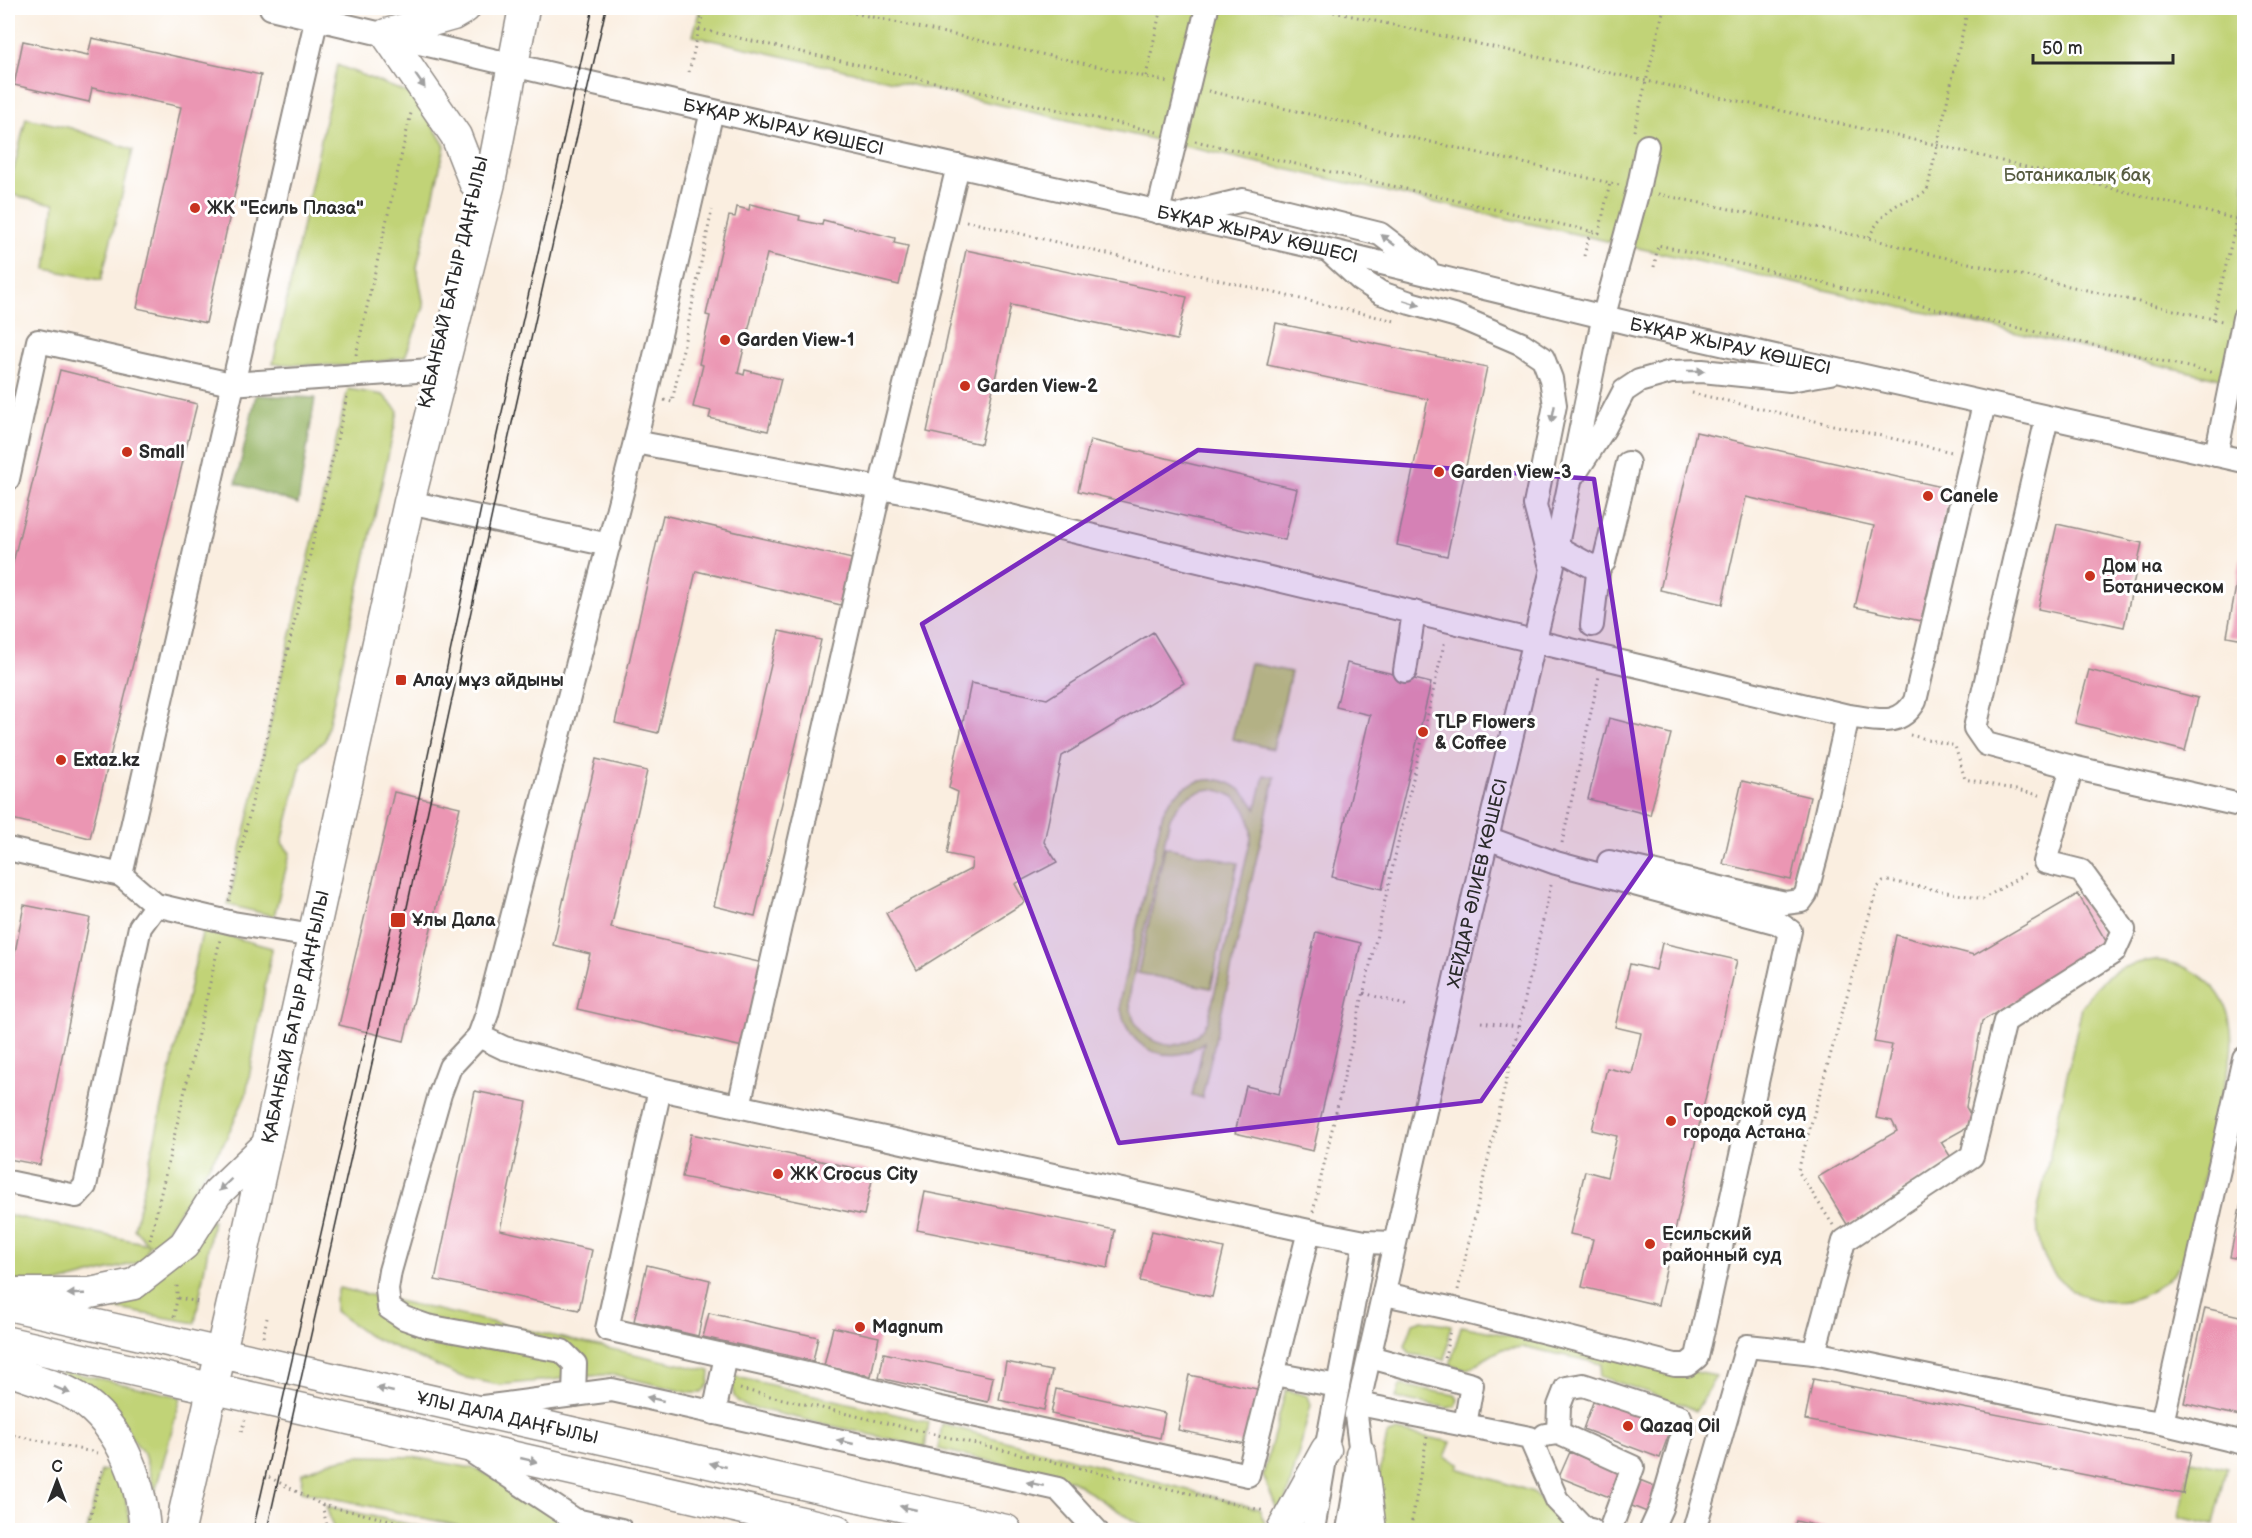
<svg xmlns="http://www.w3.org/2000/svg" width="2252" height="1538" viewBox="0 0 2252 1538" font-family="'Balsamiq Sans',sans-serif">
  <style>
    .green { fill: #c1d377; stroke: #767f51; stroke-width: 1.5; fill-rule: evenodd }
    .forest { fill: #98b568; stroke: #62704a; stroke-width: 1.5 }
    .building { fill: #eb96b3 }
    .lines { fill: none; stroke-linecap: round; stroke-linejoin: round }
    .minor-casing { stroke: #928c86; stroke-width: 26 }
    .major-casing { stroke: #928c86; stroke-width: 33 }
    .path { stroke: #928c86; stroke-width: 3; stroke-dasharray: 1.5 4.5; stroke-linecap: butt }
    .minor { stroke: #fff; stroke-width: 22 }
    .major { stroke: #fff; stroke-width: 30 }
    .tram { stroke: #2b2b2b; stroke-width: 1.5 }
    .oneway { fill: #a0a0a0 }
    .marked { fill: #7b2cbf; fill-opacity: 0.2; stroke: #7b2cbf; stroke-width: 4.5; stroke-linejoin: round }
    .poi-dot { fill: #c8321e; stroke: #fff; stroke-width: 2 }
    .labels { text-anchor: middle; stroke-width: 6; stroke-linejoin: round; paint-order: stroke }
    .street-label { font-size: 18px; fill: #2b2b2b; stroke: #fff }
    .park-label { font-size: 18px; fill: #585d42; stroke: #fff }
    .poi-label { font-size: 18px; font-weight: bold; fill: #2b2b2b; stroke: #fff; text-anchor: start }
  </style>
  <rect width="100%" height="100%" fill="#fff"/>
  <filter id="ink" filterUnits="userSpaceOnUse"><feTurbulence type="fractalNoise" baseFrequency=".0167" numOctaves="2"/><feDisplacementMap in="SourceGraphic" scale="12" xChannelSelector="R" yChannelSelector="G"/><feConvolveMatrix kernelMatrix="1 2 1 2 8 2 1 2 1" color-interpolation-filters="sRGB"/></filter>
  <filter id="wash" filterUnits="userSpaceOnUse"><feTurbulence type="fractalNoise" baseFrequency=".008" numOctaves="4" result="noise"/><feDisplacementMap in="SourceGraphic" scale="24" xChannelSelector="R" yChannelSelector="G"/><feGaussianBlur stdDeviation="1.35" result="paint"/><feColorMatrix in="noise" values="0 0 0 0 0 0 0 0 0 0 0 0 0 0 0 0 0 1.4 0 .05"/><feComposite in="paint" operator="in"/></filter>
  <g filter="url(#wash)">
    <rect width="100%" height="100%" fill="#faeee0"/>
    <!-- green -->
    <path class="green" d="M 700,8 L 2244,8 L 2244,384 L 693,36 Z
      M 337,65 L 415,96 L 445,146 L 417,267 L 424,307 L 405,357 L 354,366 L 273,364 Z
      M 26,118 L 71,128 L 133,150 L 101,280 L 46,269 L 54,204 L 8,194 Z
      M 348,389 L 383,395 L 398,411 L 325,740 L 302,761 L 282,843 L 290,853 L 274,916 L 228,905 Z
      M 1250,663 L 1291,672 L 1273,749 L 1232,739 Z
      M 1264,775 L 1275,777 L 1202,1098 L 1192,1095 L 1204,1042 C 1196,1047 1189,1053 1179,1054 C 1143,1059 1117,1028 1121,995 L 1163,812 C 1178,781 1218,767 1245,794 C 1249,798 1253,804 1256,809 ZM 1212,789 C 1239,793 1252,811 1251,838 L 1208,1021 C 1182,1067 1121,1042 1131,987 L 1170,818 C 1180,800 1191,791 1212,789 Z
      M 1165,847 L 1238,863 L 1211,988 L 1138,973 Z
      M 203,929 L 272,948 L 246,1095 L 225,1141 L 159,1242 L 149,1245 L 143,1261 L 52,1285 L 8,1280 L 8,1215 L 148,1244 L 134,1229 Z
      M 2155,960 C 2208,966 2237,1001 2231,1055 L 2186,1255 C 2139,1338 2027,1303 2038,1208 L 2082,1007 C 2099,977 2122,963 2155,960 Z
      M 213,1220 L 195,1323 L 80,1302 Z
      M 339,1288 L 710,1371 L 709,1384 L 701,1393 L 690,1393 L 612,1374 L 499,1385 L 462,1377 L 367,1335 L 335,1311 L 335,1298 Z
      M 1422,1320 L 1451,1325 L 1445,1360 L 1410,1354 L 1405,1346 L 1413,1323 Z
      M 1461,1326 L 1716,1376 L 1696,1411 L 1682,1404 L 1599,1376 L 1602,1364 L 1526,1347 L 1502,1349 L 1466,1370 L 1450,1365 Z
      M 53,1368 L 181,1397 L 155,1492 L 144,1454 L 102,1398 Z
      M 733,1376 L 929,1422 L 925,1447 L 745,1406 C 730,1398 733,1392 733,1376 Z
      M 1400,1385 L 1455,1395 L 1458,1399 L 1456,1406 L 1448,1408 L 1396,1398 Z
      M 1286,1390 L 1308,1396 L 1311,1405 L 1287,1498 L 1279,1514 L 1263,1475 Z
      M 942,1424 L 1259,1509 L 1267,1528 L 1259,1530 L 1154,1530 L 1134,1521 L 1071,1480 L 938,1449 Z
      M 1397,1431 L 1451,1442 L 1445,1457 L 1460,1463 L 1457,1468 L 1533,1492 L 1567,1530 L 1378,1530 L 1375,1498 L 1387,1435 Z
      M 359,1456 L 413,1457 L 477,1469 L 592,1530 L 478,1530 L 301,1491 L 302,1473 L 329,1462 Z
      M 2191,1460 L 2227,1468 L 2214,1525 L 2179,1517 Z
      M 120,1468 L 131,1530 L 87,1530 L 101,1471 Z
      M 326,1506 L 435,1530 L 334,1530 Z"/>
    <!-- forest -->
    <path class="forest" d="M 256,395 L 315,398 L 298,504 L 236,483 Z"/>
    <g id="blocks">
      <!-- building -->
      <path class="building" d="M 92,38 L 261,75 L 206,323 L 137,308 L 181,107 L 92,88 L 89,102 L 14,85 L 23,41 L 88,55 Z
        M 750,204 L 800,216 L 799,220 L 822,225 L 823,220 L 895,238 L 894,243 L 908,246 L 899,285 L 767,254 L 738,373 L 744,375 L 745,370 L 781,379 L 768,431 L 709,418 L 711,411 L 693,407 L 703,365 L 699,364 L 710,316 L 706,315 L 729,216 L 735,217 L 737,207 L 749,210 Z
        M 966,250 L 1187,297 L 1177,340 L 1011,305 L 981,444 L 927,432 Z
        M 1276,323 L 1487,367 L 1447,556 L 1397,545 L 1428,399 L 1267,365 Z
        M 60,370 L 197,404 L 90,838 L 8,818 L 8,583 Z
        M 1696,432 L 1951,489 L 1921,621 L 1855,607 L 1874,526 L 1746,497 L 1722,604 L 1660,590 Z
        M 1090,440 L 1297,489 L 1285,540 L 1078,491 Z
        M 663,515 L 852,559 L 841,605 L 696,571 L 658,733 L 615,723 Z
        M 2057,524 L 2142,543 L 2124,627 L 2038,609 Z
        M 2243,547 L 2244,547 L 2244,639 L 2227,636 Z
        M 779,631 L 821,640 L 755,916 L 714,906 Z
        M 1153,632 L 1184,683 L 1062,756 L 1044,842 L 1057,862 L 1015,884 L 1025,902 L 917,970 L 886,913 L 971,869 L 972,859 L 947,854 L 958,792 L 949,788 L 971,683 L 1047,699 Z
        M 1347,663 L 1431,683 L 1382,889 L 1332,877 L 1370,715 L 1336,707 Z
        M 2089,670 L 2198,698 L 2185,751 L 2075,723 Z
        M 1609,718 L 1671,734 L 1650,815 L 1588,799 Z
        M 596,759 L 647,771 L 611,928 L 763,963 L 743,1047 L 577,1009 L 590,954 L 553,945 Z
        M 1742,781 L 1810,797 L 1791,880 L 1723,864 Z
        M 394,792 L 460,807 L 404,1041 L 339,1025 Z
        M 2078,894 L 2109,946 L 1982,1021 L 1966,1107 L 1975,1123 L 1941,1142 L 1952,1159 L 1848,1226 L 1818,1177 L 1897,1131 L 1892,1121 L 1876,1118 L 1892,1045 L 1874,1042 L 1896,935 L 1974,955 Z
        M 24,905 L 90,918 L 40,1165 L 8,1159 L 8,989 Z
        M 1316,932 L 1361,943 L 1313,1151 L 1235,1133 L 1246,1086 L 1279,1094 Z
        M 1662,943 L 1737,960 L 1658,1305 L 1582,1287 L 1593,1239 L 1570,1234 L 1585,1171 L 1607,1177 L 1617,1136 L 1592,1130 L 1607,1068 L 1632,1074 L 1641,1033 L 1615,1027 L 1630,964 L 1656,970 Z
        M 475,1091 L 527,1102 L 500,1230 L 592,1250 L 579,1310 L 435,1280 Z
        M 691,1134 L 874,1172 L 864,1215 L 682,1177 Z
        M 925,1192 L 1115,1230 L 1108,1268 L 917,1230 Z
        M 2243,1193 L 2244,1193 L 2244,1260 L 2230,1257 Z
        M 1152,1231 L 1224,1248 L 1212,1297 L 1140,1281 Z
        M 647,1265 L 710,1280 L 698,1336 L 634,1321 Z
        M 2205,1308 L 2244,1317 L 2243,1389 L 2244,1417 L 2184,1403 Z
        M 709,1313 L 818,1337 L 813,1361 L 703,1337 Z
        M 833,1327 L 879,1337 L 871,1376 L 824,1366 Z
        M 884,1353 L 993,1377 L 988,1402 L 879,1378 Z
        M 1006,1362 L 1052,1371 L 1044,1410 L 999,1400 Z
        M 1189,1375 L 1262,1390 L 1250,1445 L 1178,1430 Z
        M 1813,1379 L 2191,1452 L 2183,1494 L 1805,1420 Z
        M 1056,1389 L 1165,1413 L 1160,1438 L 1051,1414 Z
        M 1596,1394 L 1673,1423 L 1660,1458 L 1583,1429 Z
        M 1570,1452 L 1662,1489 L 1652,1514 L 1559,1477 Z
        M 1796,1521 L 1835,1530 L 1793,1530 Z"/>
    </g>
  </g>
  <g filter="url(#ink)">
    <use href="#blocks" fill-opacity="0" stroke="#928c86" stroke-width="1.5"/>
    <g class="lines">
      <defs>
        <g id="minor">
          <path id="s1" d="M 271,8 L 577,80 L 1328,250 L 1641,326 L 2244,461"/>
          <path d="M 958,166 L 880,488 L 930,497 L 1848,716 C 1875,719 1899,729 1915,701 L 1984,404"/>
          <path d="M 1158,212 L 1207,8"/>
          <path d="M 1181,215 L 1243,200 L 1380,234 L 1427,270"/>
          <path d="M 1329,251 L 1361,280 L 1381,293 L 1410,303 L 1457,316 L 1522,344 L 1543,358 L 1551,379 L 1555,405 L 1535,505 L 1550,563"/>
          <path d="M 2047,418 L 1975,728 L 1986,744 L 2072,767 L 2244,806"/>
          <path d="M 635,442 L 712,111"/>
          <path d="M 2216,455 L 2244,318"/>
          <path d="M 1576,472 L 1604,429 L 1624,391 L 1639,381 L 1671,372 L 1702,371 L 1790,380 L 1830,373"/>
          <path d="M 8,479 L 38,341 L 231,384 L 431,370"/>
          <path d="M 409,502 L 609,545"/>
          <path d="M 1556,547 L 1593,567 L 1604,562 L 1628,463"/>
          <path d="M 1592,625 L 1599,565"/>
          <path d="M 1405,671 L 1414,612"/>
          <path d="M 8,849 L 121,875 L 319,8"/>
          <path d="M 1609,862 L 1785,903 L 1801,901 L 1806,894 L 1816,857 L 1848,716"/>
          <path d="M 121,875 L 156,905 L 233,923 L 313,936"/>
          <path d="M 479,1036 L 450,1067 L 440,1094 L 390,1271 L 387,1289 L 389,1308 L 404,1318 L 427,1326 L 562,1351 L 575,1364 L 574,1395"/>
          <path d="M 660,1089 L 504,1048 L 479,1036 L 487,1014 L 635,442 L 880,488 L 739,1106"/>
          <path d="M 8,1182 L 76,1196 L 85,1186 L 140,927 L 156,905"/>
          <path d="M 1309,1231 L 1248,1475 L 936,1407 L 816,1376 L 607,1329 L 660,1089 L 1309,1231 L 1365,1242 L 1394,1243"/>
          <path d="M 1385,1294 L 1454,1309 L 1675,1365 L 1687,1365 L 1697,1357 L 1790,931 L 1778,923 L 1556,863 L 1487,838"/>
          <path d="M 1814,1353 L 1844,1241 L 1972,1156 L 2005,1021 L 2114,952 L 2124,930 L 2081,871 L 2045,862 L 2072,767"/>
          <path d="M 1274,1374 L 1338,1386"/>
          <path d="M 1359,1404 L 1465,1425 L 1472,1385 L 1370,1357"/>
          <path d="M 483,1407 L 612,1390 L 1058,1489 L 1096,1530"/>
          <path d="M 714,1413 L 726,1356"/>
          <path d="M 2162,1423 L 2244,1058"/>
          <path d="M 1465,1425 L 1530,1438 L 1557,1500 L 1585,1529 L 1591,1530"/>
          <path d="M 1558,1433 L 1559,1406 L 1566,1388 L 1583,1385 L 1680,1417 L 1684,1429 L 1661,1508 L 1651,1530"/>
          <path d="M 1545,1435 L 1558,1433 L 1633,1467 L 1610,1530"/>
          <path d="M 1326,1450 L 1365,1242"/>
          <path d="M 472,1452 L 575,1520 L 621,1530"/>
          <path d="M 1313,1530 L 1324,1465"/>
          <path id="s2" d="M 1348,1530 L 1361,1454 L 1356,1415 L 1487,838 L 1552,569 L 1604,315 L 1638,190 L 1647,146"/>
          <path d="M 1694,1530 L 1747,1346 L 1814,1353 L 2111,1415 L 2162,1423 L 2244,1443"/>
        </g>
        <g id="major">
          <path d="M 465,8 L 453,15 L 386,34 L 456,136 L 474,182"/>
          <path d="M 15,1293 L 90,1293 L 134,1284 L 184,1245 L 217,1193 L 267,1145"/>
          <path id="s3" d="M 8,1305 L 1006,1530"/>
          <path d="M 8,1342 L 837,1530"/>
          <path d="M 8,1370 C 27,1377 49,1383 68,1392 C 118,1416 141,1479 145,1530"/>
          <path d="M 1361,1454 L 1371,1530"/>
          <path id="s4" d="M 180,1530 L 233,1299 L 409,502 L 490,183 L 524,8"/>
          <path d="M 1282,1530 L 1326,1450"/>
        </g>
      </defs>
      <!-- minor casing -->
      <use href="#minor" class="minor-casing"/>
      <!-- major casing -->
      <use href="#major" class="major-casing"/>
      <!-- path -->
      <path class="path" d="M 831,8 L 1169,82
        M 1316,8 L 1937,145 L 2244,221
        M 699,29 L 1157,132
        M 689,72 L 704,8
        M 1146,76 L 1161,8
        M 1208,91 L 1619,185
        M 1634,131 L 1664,8
        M 1195,141 L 1599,233 L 1610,183
        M 1658,194 L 1868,238 L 1925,253 L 2222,321
        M 966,221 L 1395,321
        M 1869,237 C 1875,225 1885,212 1897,205 C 1908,199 1917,199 1927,191 L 1968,8
        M 1584,256 L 1590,232
        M 1654,267 L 1658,245 L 2214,373
        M 2213,319 L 2244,191
        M 356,355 L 411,113
        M 1692,393 L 1952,452
        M 664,400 L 672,402 L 712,210
        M 1910,735 L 1955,746 L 1965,779 L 2044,796
        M 1562,843 L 1599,676
        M 229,901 L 347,397
        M 1364,993 L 1408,1006
        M 1481,1022 L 1518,1027
        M 1313,1212 L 1445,640
        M 1833,1225 L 1798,1171 L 1877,888 L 1883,882 L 1890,881 L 1983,899 L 2028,872
        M 150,1240 L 220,940
        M 1458,1290 L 1552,881
        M 178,1298 L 200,1302
        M 174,1317 L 177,1298 L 177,1282
        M 263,1337 L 267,1318
        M 1445,1358 L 1450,1329
        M 740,1389 L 1265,1511
        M 241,1432 L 245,1420
        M 8,1434 L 97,1453
        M 1427,1437 L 1411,1526 L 1431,1530
        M 269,1477 L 322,1505 L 328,1530
        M 322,1505 L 435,1530
        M 87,1530 L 103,1466
        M 1406,1530 L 1411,1526"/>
      <!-- minor -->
      <use href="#minor" class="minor"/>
      <!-- major -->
      <use href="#major" class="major"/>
      <!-- tram -->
      <path class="tram" d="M 253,1530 L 393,919 L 493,452 L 593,8
        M 267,1530 L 404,921 L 505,454 L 606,8"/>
    </g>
    <!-- one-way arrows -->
    <defs><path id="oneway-solid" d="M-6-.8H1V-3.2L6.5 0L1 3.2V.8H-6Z" transform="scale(1.5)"/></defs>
    <g class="oneway">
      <use href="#oneway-solid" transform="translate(420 81) rotate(55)"/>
      <use href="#oneway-solid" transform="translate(1388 240) rotate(-142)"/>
      <use href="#oneway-solid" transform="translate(1412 303) rotate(17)"/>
      <use href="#oneway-solid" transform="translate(1696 371)"/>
      <use href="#oneway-solid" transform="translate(1553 414) rotate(101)"/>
      <use href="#oneway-solid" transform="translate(225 1185) rotate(136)"/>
      <use href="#oneway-solid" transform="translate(76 1294) rotate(178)"/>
      <use href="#oneway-solid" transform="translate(62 1390) rotate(23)"/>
      <use href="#oneway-solid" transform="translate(385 1390) rotate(-167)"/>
      <use href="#oneway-solid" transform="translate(655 1399) rotate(-167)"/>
      <use href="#oneway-solid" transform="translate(845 1442) rotate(-167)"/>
      <use href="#oneway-solid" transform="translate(529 1460) rotate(13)"/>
      <use href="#oneway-solid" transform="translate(718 1465) rotate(-167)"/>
      <use href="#oneway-solid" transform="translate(1035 1484) rotate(-168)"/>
      <use href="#oneway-solid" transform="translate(908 1508) rotate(-167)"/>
    </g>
  </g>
  <!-- marked area -->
  <path class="marked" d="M 1198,450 L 1594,479 L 1651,856 L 1481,1101 L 1119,1143 L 922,624 Z"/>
  <!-- markers -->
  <g class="poi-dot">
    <circle cx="195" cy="208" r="6"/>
    <circle cx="725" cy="340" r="6"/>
    <circle cx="965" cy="386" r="6"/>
    <circle cx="127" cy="452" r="6"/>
    <circle cx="1439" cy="472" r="6"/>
    <circle cx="1928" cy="496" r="6"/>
    <circle cx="2090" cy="576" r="6"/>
    <rect x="395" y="674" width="12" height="12" rx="3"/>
    <circle cx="1423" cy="732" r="6"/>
    <circle cx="61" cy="760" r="6"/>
    <rect x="390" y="912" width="16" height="16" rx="3"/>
    <circle cx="1671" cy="1121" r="6"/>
    <circle cx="778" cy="1174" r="6"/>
    <circle cx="1650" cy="1244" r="6"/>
    <circle cx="860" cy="1327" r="6"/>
    <circle cx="1628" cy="1426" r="6"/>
  </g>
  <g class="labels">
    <!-- street labels -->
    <g class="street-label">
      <text dy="6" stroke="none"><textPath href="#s1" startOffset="526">БҰҚАР ЖЫРАУ КӨШЕСІ</textPath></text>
      <text dy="6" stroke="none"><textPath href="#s1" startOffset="1012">БҰҚАР ЖЫРАУ КӨШЕСІ</textPath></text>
      <text transform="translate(453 282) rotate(-77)" y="6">ҚАБАНБАЙ БАТЫР ДАҢҒЫЛЫ</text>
      <text dy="6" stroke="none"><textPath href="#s1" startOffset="1498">БҰҚАР ЖЫРАУ КӨШЕСІ</textPath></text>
      <text dy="6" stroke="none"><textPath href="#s2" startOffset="662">ХЕЙДАР ӘЛИЕВ КӨШЕСІ</textPath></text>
      <text dy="6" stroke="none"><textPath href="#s4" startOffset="526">ҚАБАНБАЙ БАТЫР ДАҢҒЫЛЫ</textPath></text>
      <text dy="6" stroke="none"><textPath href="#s3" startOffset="512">ҰЛЫ ДАЛА ДАҢҒЫЛЫ</textPath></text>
    </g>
    <!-- park labels -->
    <g class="park-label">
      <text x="2077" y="181">Ботаникалық бақ</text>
    </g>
    <!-- poi labels -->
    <g class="poi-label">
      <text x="207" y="214">ЖК "Есиль Плаза"</text>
      <text x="737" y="346">Garden View-1</text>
      <text x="977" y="392">Garden View-2</text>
      <text x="139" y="458">Small</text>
      <text x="1451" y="478">Garden View-3</text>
      <text x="1940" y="502">Canele</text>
      <text x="2102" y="572">Дом на<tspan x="2102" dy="21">Ботаническом</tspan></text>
      <text x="413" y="686">Алау мұз айдыны</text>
      <text x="1435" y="728">TLP Flowers<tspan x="1435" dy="21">&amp; Coffee</tspan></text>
      <text x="73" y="766">Extaz.kz</text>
      <text x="412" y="926">Ұлы Дала</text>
      <text x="1683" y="1117">Городской суд<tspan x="1683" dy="21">города Астана</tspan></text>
      <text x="790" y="1180">ЖК Crocus City</text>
      <text x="1662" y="1240">Есильский<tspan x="1662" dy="21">районный суд</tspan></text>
      <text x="872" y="1333">Magnum</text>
      <text x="1640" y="1432">Qazaq Oil</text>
    </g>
  </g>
  <!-- margin -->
  <rect width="2252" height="1538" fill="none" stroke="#fff" stroke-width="30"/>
  <!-- north arrow -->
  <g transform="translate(57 1481)" stroke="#ffffff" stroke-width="4.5" paint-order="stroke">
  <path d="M0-4.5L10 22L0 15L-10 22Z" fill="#2b2b2b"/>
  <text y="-9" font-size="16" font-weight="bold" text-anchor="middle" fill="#2b2b2b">С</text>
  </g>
  <!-- scale -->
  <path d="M2033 54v9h140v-9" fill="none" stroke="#2b2b2b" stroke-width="3"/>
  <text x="2042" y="54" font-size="18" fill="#2b2b2b" stroke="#ffffff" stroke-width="4.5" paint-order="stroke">50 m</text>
</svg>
